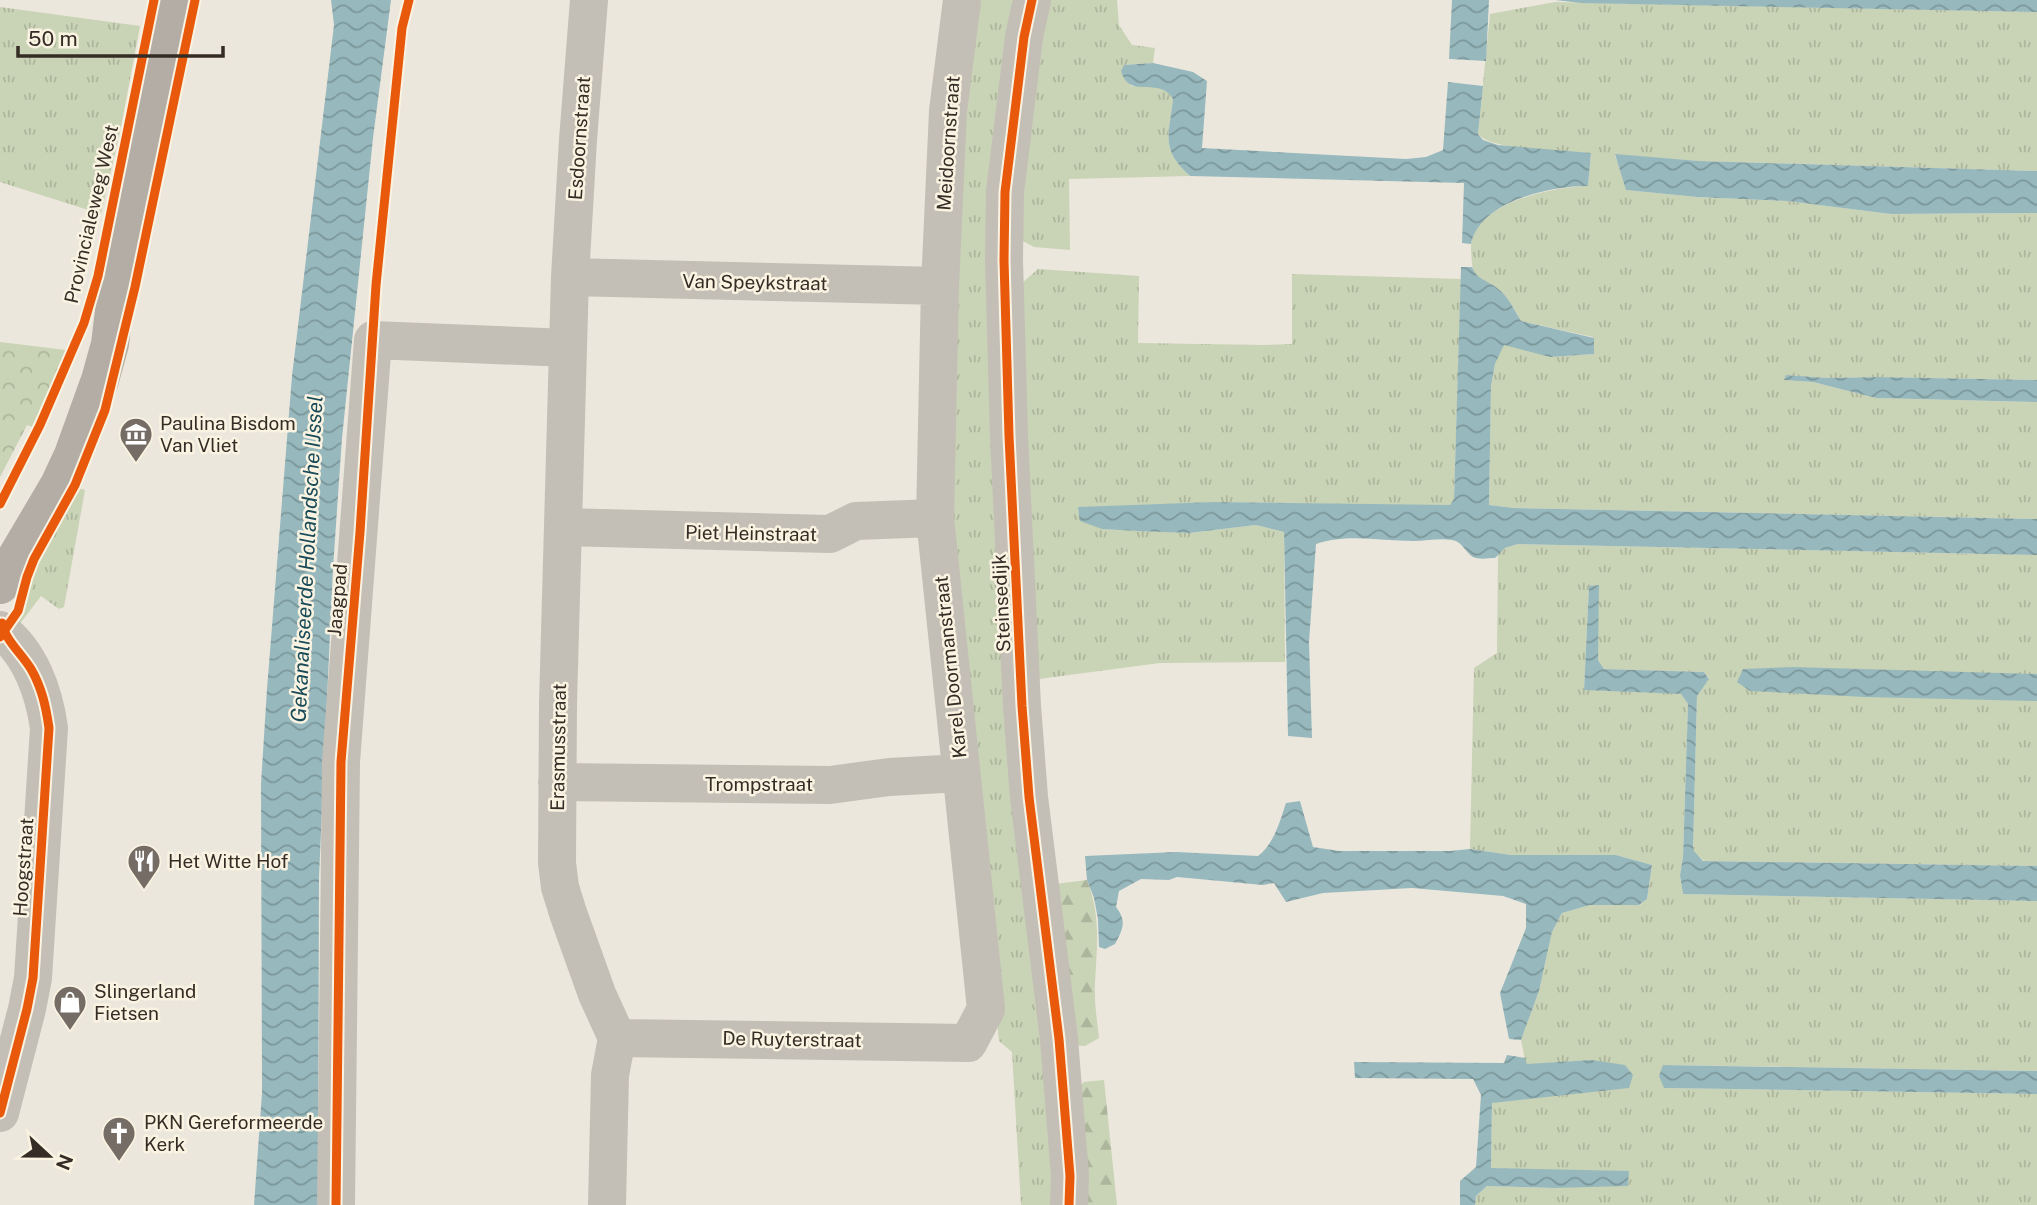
<svg xmlns="http://www.w3.org/2000/svg" width="2037" height="1205" viewBox="0 0 2037 1205" font-family="'Public Sans',sans-serif">
  <style>
    .grass { fill: url(#grass-tufts) }
    .forest { fill: url(#forest-firs) }
    .park { fill: url(#park-crowns) }
    .water { fill: url(#water-waves) }
    .lines { fill: none; stroke-linecap: round; stroke-linejoin: round }
    .minor { stroke: #c4bfb6; stroke-width: 38 }
    .major { stroke: #b3ada5; stroke-width: 38 }
    .cycleway-casing { stroke: #faf3e2; stroke-width: 13 }
    .cycleway { stroke: #e8590c; stroke-width: 9 }
    .labels { text-anchor: middle; stroke-width: 5; stroke-linejoin: round; paint-order: stroke }
    .street-label { font-size: 19px; fill: #352c25; stroke: #faf3e2 }
    .poi-label { font-size: 19px; fill: #352c25; stroke: #faf3e2; text-anchor: start }
    .water-label { font-size: 21px; font-style: italic; fill: #184a58; stroke: #faf3e2 }
  </style>
  <defs>
    <pattern id="grass-tufts" width="24" height="20" patternUnits="userSpaceOnUse" patternTransform="scale(1.75)"><rect width="24" height="20" fill="#c9d3b5"/><path d="M3 7l-1-3M5 7V3M7 7l1-3M15 17l-1-3M17 17v-4M19 17l1-3" fill="none" stroke="#adb59c"/></pattern>
    <pattern id="forest-firs" width="22" height="20" patternUnits="userSpaceOnUse" patternTransform="scale(1.75)"><rect width="22" height="20" fill="#c9d3b5"/><path d="M5 1l3.5 6h-7zM16 11l3.5 6h-7z" fill="#adb59c"/></pattern>
    <pattern id="park-crowns" width="20" height="18" patternUnits="userSpaceOnUse" patternTransform="scale(1.75)"><rect width="20" height="18" fill="#c9d3b5"/><path d="M2 6a3 3 0 1 1 6 0M12 15a3 3 0 1 1 6 0" fill="none" stroke="#adb59c"/></pattern>
    <pattern id="water-waves" width="16" height="10" patternUnits="userSpaceOnUse" patternTransform="scale(1.75)"><rect width="16" height="10" fill="#97b9be"/><path d="M0 5q4-4 8 0t8 0" fill="none" stroke="#7c979a"/></pattern>
  </defs>
  <rect width="100%" height="100%" fill="#ece7dc"/>
  <!-- grass -->
  <path class="grass" d="M 970,0 L 1023,0 L 1007,110 L 1061,1205 L 1021,1205 L 1012,1052 L 999,1041 L 947,524 Z
    M 1041,0 L 1117,0 L 1119,25 L 1132,45 L 1155,48 L 1153,63 L 1124,65 L 1131,86 C 1147,87 1165,84 1173,99 C 1169,136 1160,149 1190,176 L 1069,179 L 1070,250 L 1034,247 L 1015,237 Z
    M 1555,2 L 2037,12 L 2037,171 L 1699,161 L 1615,155 L 1627,190 L 1697,197 L 1787,201 L 1891,214 L 2037,213 L 2037,380 L 1878,377 L 1828,378 L 1786,375 L 1785,380 L 1813,382 L 1876,398 L 2037,402 L 2037,519 L 1514,508 L 1489,505 L 1491,386 L 1495,364 L 1504,344 L 1550,357 L 1594,354 L 1593,337 L 1521,321 C 1514,308 1507,295 1495,287 C 1490,283 1481,281 1476,276 C 1471,270 1472,258 1471,250 C 1469,203 1553,187 1588,186 L 1591,153 C 1567,151 1492,151 1478,134 L 1490,14 Z
    M 0,7 L 140,26 L 121,127 L 101,214 L 0,182 Z
    M 1038,269 L 1139,276 L 1138,343 L 1263,345 L 1292,344 L 1292,274 L 1461,279 L 1454,500 L 1450,506 L 1426,506 L 1215,502 L 1102,529 L 1189,533 L 1256,525 L 1284,532 L 1285,662 L 1160,663 L 1031,680 L 1015,289 Z
    M 78,488 L 85,490 L 64,607 L 59,609 L 41,596 L 16,629 L 12,630 L 27,597 L 33,571 Z
    M 1518,544 L 2037,555 L 2037,866 L 1704,861 L 1693,851 L 1697,696 L 1709,678 L 1704,672 L 1604,669 L 1598,660 L 1598,585 L 1589,587 L 1584,689 L 1681,694 L 1688,704 L 1683,857 L 1680,875 L 1683,894 L 2037,901 L 2037,1071 L 1664,1065 L 1664,1088 L 2037,1094 L 2037,1205 L 1475,1205 L 1476,1196 L 1487,1186 L 1553,1188 L 1530,1170 L 1491,1168 L 1492,1103 L 1591,1060 L 1526,1065 L 1521,1040 L 1539,991 L 1552,932 L 1562,913 L 1590,905 L 1640,905 L 1647,899 L 1652,865 L 1616,855 L 1511,855 L 1470,849 L 1474,668 L 1497,653 L 1498,554 L 1505,548 Z"/>
  <!-- forest -->
  <path class="forest" d="M 1087,880 C 1101,917 1097,944 1095,983 C 1094,1001 1097,1020 1099,1038 L 1085,1046 L 1068,1045 L 1047,885 Z
    M 1104,1080 L 1117,1205 L 1081,1205 L 1076,1090 L 1084,1082 Z"/>
  <!-- park -->
  <path class="park" d="M 0,342 L 66,350 L 32,427 L 27,425 L 0,477 Z"/>
  <!-- water -->
  <path class="water" d="M 331,0 L 391,0 L 373,138 L 342,438 L 333,568 L 319,877 L 318,1205 L 254,1205 L 262,1093 L 261,784 L 267,689 L 292,376 L 334,25 Z
    M 1452,0 L 1489,0 L 1486,61 L 1449,59 Z
    M 1555,0 L 2037,0 L 2037,12 L 1581,3 Z
    M 1153,63 L 1193,72 L 1207,81 L 1202,148 L 1406,159 L 1426,157 L 1443,150 L 1448,82 L 1483,86 L 1478,134 L 1483,140 L 1498,145 L 1591,153 L 1588,186 C 1550,186 1480,201 1471,244 L 1462,243 L 1464,183 L 1190,176 C 1160,149 1169,136 1173,99 C 1159,75 1130,101 1121,71 L 1124,65 Z
    M 1615,154 L 1699,161 L 2037,171 L 2037,213 L 1891,214 L 1787,201 L 1697,197 L 1626,190 Z
    M 1461,267 L 1472,267 C 1477,280 1487,280 1497,288 C 1508,296 1514,309 1521,321 L 1594,338 L 1594,354 L 1550,357 L 1504,345 L 1495,364 L 1491,386 L 1489,505 L 1514,508 L 2037,519 L 2037,555 L 1518,544 L 1505,548 L 1495,558 C 1489,558 1479,560 1473,557 C 1465,552 1463,542 1452,540 C 1440,538 1426,541 1414,541 C 1381,541 1347,533 1316,544 L 1309,642 L 1312,738 L 1288,736 L 1284,532 L 1256,525 L 1189,533 L 1137,531 L 1102,529 L 1080,521 L 1078,507 L 1215,502 L 1450,505 L 1454,499 Z
    M 1786,375 L 1828,378 L 1878,377 L 2037,380 L 2037,402 L 1876,398 L 1813,382 L 1784,380 Z
    M 1599,585 L 1598,660 L 1604,669 L 1704,672 L 1709,679 L 1697,696 L 1693,850 L 1703,861 L 2037,866 L 2037,901 L 1683,894 L 1680,875 L 1683,857 L 1688,704 L 1681,694 L 1584,690 L 1589,586 Z
    M 1793,667 L 2037,674 L 2037,701 L 1865,697 L 1750,691 L 1737,682 L 1743,669 Z
    M 1300,801 L 1313,847 L 1339,851 L 1450,851 L 1470,849 L 1511,855 L 1616,855 L 1652,865 L 1647,899 L 1639,905 L 1590,905 L 1562,913 L 1552,932 L 1539,991 L 1521,1040 L 1509,1039 L 1500,993 L 1526,928 L 1526,904 L 1503,896 L 1412,888 L 1323,893 L 1286,902 L 1274,883 L 1263,885 L 1177,877 L 1169,880 L 1141,879 L 1119,891 L 1116,907 C 1127,921 1123,929 1115,944 L 1105,949 L 1099,947 L 1098,919 L 1094,898 L 1087,880 L 1085,856 L 1176,852 L 1258,856 C 1274,844 1280,821 1286,803 Z
    M 1507,1055 L 1525,1058 L 1527,1064 L 1591,1060 L 1625,1065 L 1633,1075 L 1629,1088 L 1492,1103 L 1491,1168 L 1629,1171 L 1628,1186 L 1553,1188 L 1487,1186 L 1476,1196 L 1475,1205 L 1460,1205 L 1460,1181 L 1476,1167 L 1481,1095 L 1473,1079 L 1355,1078 L 1354,1062 L 1504,1063 Z
    M 1663,1065 L 2037,1071 L 2037,1094 L 1664,1088 L 1659,1076 Z"/>
  <g class="lines">
    <!-- minor -->
    <path class="minor" d="M 589,0 L 578,140 L 570,277 L 558,703 L 557,863 L 560,887 L 568,913 L 597,994 L 617,1038 L 610,1075 L 607,1205
      M 1032,0 L 1024,37 L 1005,192 L 1004,260 L 1009,436 L 1022,706 L 1029,797 L 1059,1039 L 1070,1176 L 1069,1205
      M 570,277 L 940,286
      M 563,527 L 830,534 L 856,521 L 935,518
      M 0,630 C 30,652 44,692 49,728 L 33,978 L 27,1009 L 0,1113
      M 557,782 L 830,785 L 889,777 L 961,773
      M 617,1038 L 968,1043 L 986,1009 L 935,518 L 940,286 L 948,111 L 962,0
      M 336,1205 L 341,762 L 373,340 L 568,348"/>
    <!-- major -->
    <path class="major" d="M 0,585 L 59,485 L 73,455 L 100,380 L 110,344 L 118,278 L 176,0"/>
    <defs>
      <path id="cycleway" d="M 1032,0 L 1024,37 L 1005,192 L 1004,260 L 1009,436 L 1022,706 L 1029,797 L 1059,1039 L 1070,1176 L 1069,1205
        M 0,504 L 40,425 L 84,323 L 98,276 L 154,0
        M 0,637 L 18,611 L 27,577 L 34,559 L 75,485 L 105,410 L 135,287 L 195,0
        M 0,1113 L 27,1009 L 33,978 L 49,728 C 46,707 42,688 31,669 C 22,654 5,640 2,623
        M 336,1205 L 341,762 L 360,532 L 376,285 L 402,28 L 409,0"/>
    </defs>
    <!-- cycleway casing -->
    <use href="#cycleway" class="cycleway-casing"/>
    <!-- cycleway -->
    <use href="#cycleway" class="cycleway"/>
  </g>
  <!-- icons -->
  <defs>
    <symbol id="museum-pin" viewBox="-11 -11 22 30"><path d="M0 17L-7.5 6A9.5 9.5 0 1 1 7.5 6Z" fill="#756d65" stroke="#faf3e2"/><path d="M0-6L6-3V-2H-6V-3ZM-5-1h2V3h-2ZM-1-1h2V3h-2ZM3-1h2V3H3ZM-6 4H6V6H-6Z" fill="#fff"/></symbol>
    <symbol id="restaurant-pin" viewBox="-11 -11 22 30"><path d="M0 17L-7.5 6A9.5 9.5 0 1 1 7.5 6Z" fill="#756d65" stroke="#faf3e2"/><path d="M-5-6h1v4h1v-4h1v4h1v-4h1v5L-1.5 .5V6h-2V.5L-5-1ZM5-6V6H3V1.5H1.5Q1.5-4 5-6Z" fill="#fff"/></symbol>
    <symbol id="shop-pin" viewBox="-11 -11 22 30"><path d="M0 17L-7.5 6A9.5 9.5 0 1 1 7.5 6Z" fill="#756d65" stroke="#faf3e2"/><path d="M-5-2.5h2.3a2.7 3.5 0 0 1 5.4 0H5L5.5 6h-11ZM-1.5-2.5h3a1.5 2.3 0 0 0-3 0Z" fill="#fff"/></symbol>
    <symbol id="church-pin" viewBox="-11 -11 22 30"><path d="M0 17L-7.5 6A9.5 9.5 0 1 1 7.5 6Z" fill="#756d65" stroke="#faf3e2"/><path d="M-1.2-6h2.4v3.5h3.3v2.4h-3.3V6h-2.4V-.1h-3.3v-2.4h3.3Z" fill="#fff"/></symbol>
  </defs>
  <g fill-rule="evenodd">
    <use href="#museum-pin" x="117" y="415" width="38" height="52"/>
    <use href="#restaurant-pin" x="125" y="842" width="38" height="52"/>
    <use href="#shop-pin" x="51" y="983" width="38" height="52"/>
    <use href="#church-pin" x="100" y="1114" width="38" height="52"/>
  </g>
  <g class="labels">
    <!-- street labels -->
    <g class="street-label">
      <text transform="translate(579 138) rotate(-86)" y="7">Esdoornstraat</text>
      <text transform="translate(948 143) rotate(-86)" y="7">Meidoornstraat</text>
      <text transform="translate(91 214) rotate(-77)" y="7">Provincialeweg West</text>
      <text transform="translate(755 282) rotate(1)" y="7">Van Speykstraat</text>
      <text transform="translate(751 533) rotate(1)" y="7">Piet Heinstraat</text>
      <text transform="translate(337 600) rotate(-85)" y="7">Jaagpad</text>
      <text transform="translate(1001 603) rotate(-93)" y="7">Steinsedijk</text>
      <text transform="translate(950 667) rotate(-96)" y="7">Karel Doormanstraat</text>
      <text transform="translate(558 747) rotate(-89)" y="7">Erasmusstraat</text>
      <text x="759" y="791">Trompstraat</text>
      <text transform="translate(23 867) rotate(-86)" y="7">Hoogstraat</text>
      <text transform="translate(792 1039) rotate(1)" y="7">De Ruyterstraat</text>
    </g>
    <!-- poi labels -->
    <g class="poi-label">
      <text x="160" y="430">Paulina Bisdom<tspan x="160" dy="22">Van Vliet</tspan></text>
      <text x="168" y="868">Het Witte Hof</text>
      <text x="94" y="998">Slingerland<tspan x="94" dy="22">Fietsen</tspan></text>
      <text x="144" y="1129">PKN Gereformeerde<tspan x="144" dy="22">Kerk</tspan></text>
    </g>
    <!-- water labels -->
    <g class="water-label">
      <text transform="translate(307 559) rotate(-87)" y="7">Gekanaliseerde Hollandsche IJssel</text>
    </g>
  </g>
  <!-- north arrow -->
  <g transform="translate(49 1156) rotate(112)" stroke="#faf3e2" stroke-width="5" paint-order="stroke">
  <path d="M0-5L12 26L0 18L-12 26Z" fill="#352c25"/>
  <text y="-10" font-size="19" font-weight="bold" text-anchor="middle" fill="#352c25">N</text>
  </g>
  <!-- scale -->
  <path d="M18 46v10h205v-10" fill="none" stroke="#352c25" stroke-width="3.5"/>
  <text x="28" y="46" font-size="21" fill="#352c25" stroke="#faf3e2" stroke-width="5" paint-order="stroke">50 m</text>
</svg>
